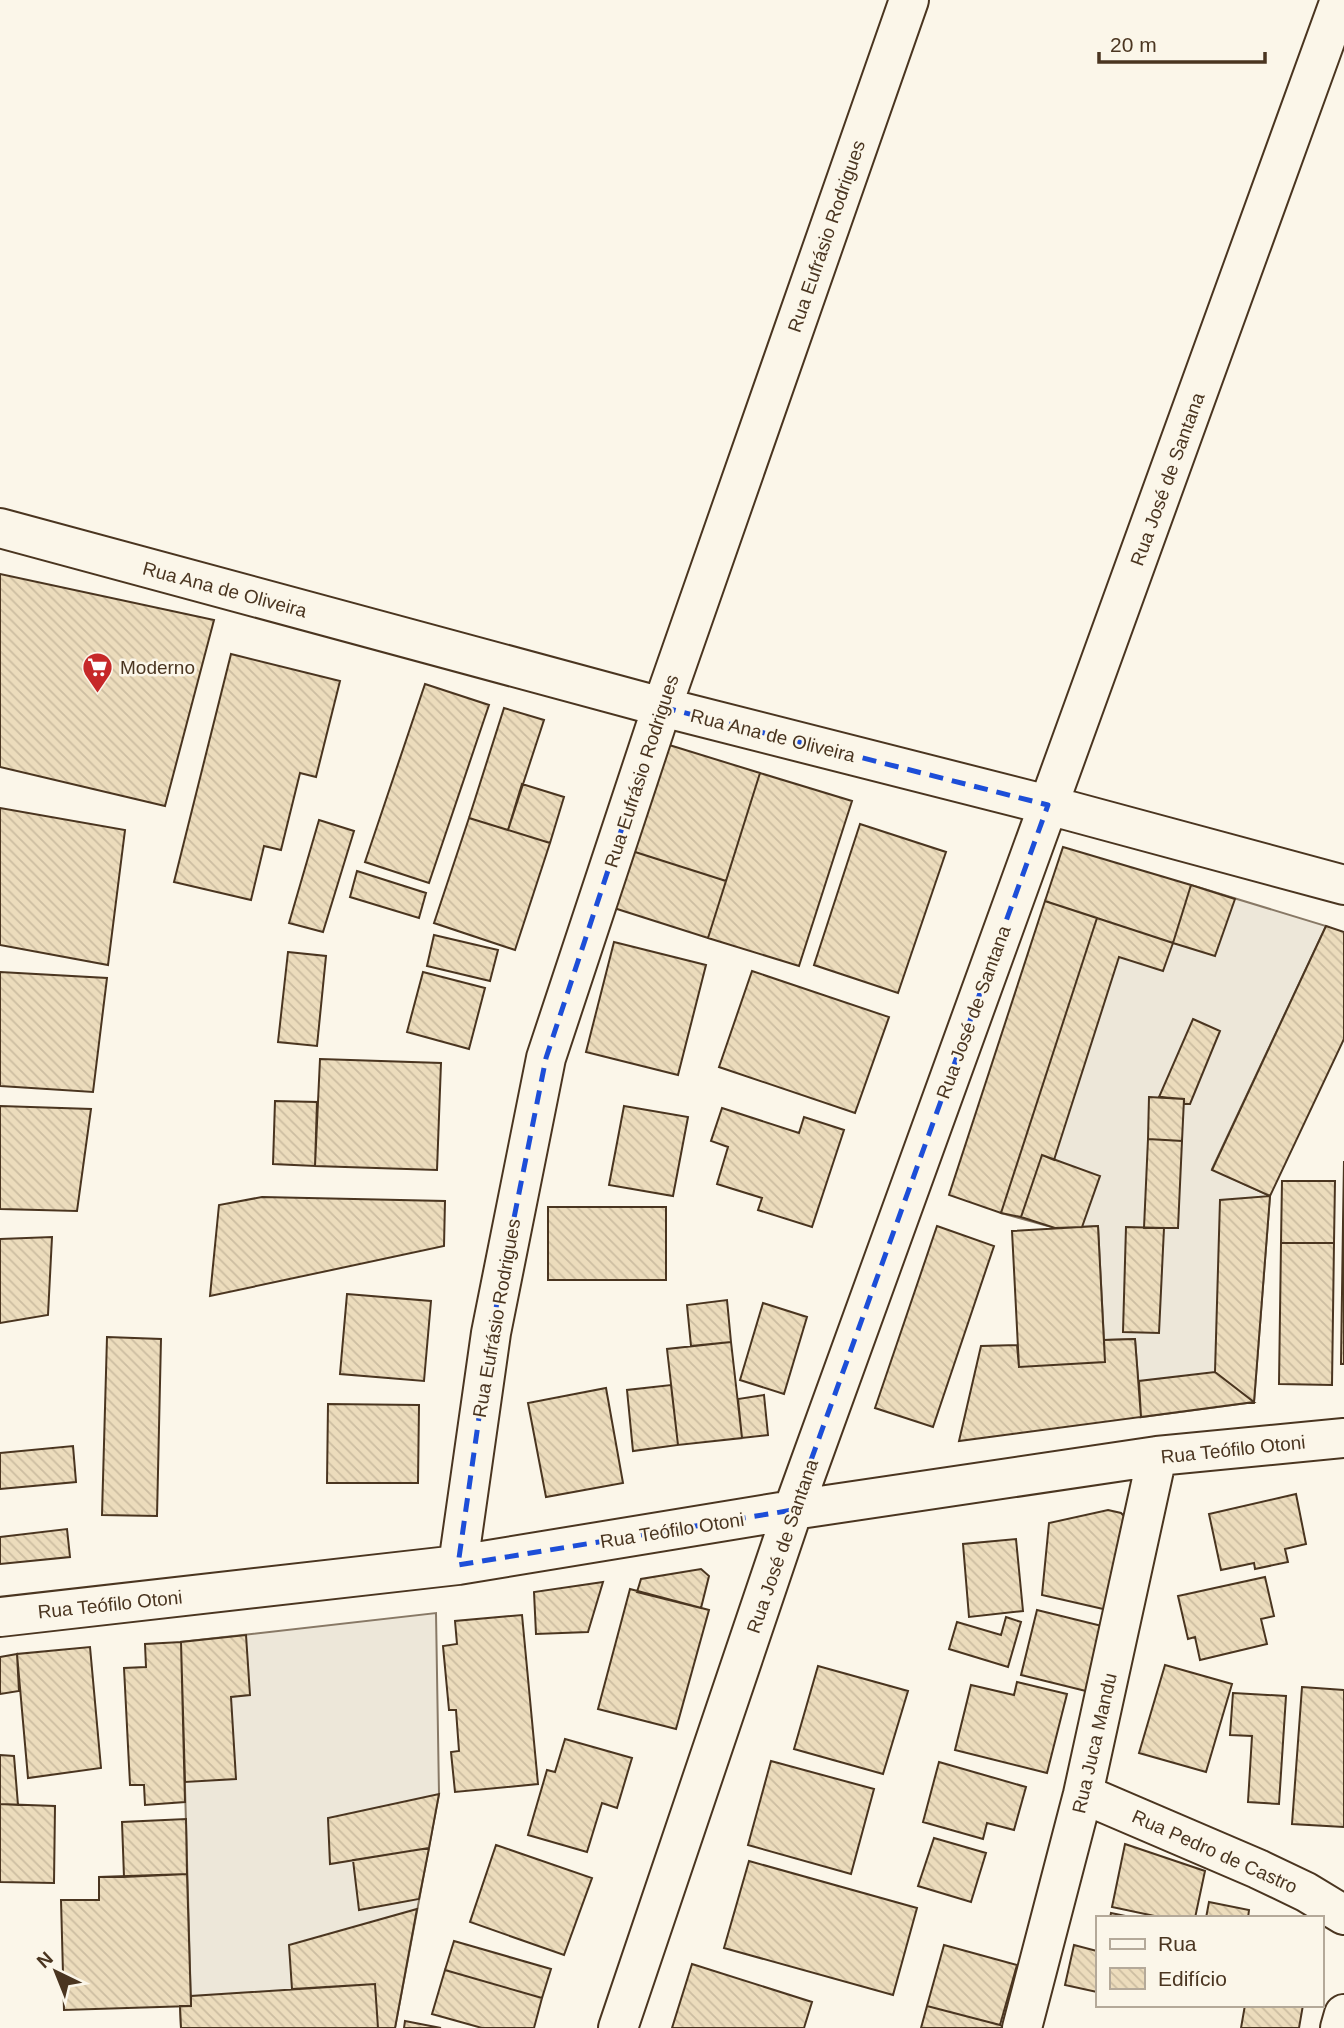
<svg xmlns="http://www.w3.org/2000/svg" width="1344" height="2028" viewBox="0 0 1344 2028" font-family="Arial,sans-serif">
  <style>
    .parking { fill: #ede7d9; stroke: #887966; stroke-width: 2 }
    .building { fill: url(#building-back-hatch); stroke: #4a3520; stroke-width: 2 }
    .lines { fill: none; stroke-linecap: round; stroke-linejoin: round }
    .minor-casing { stroke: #4a3520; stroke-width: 42 }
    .minor { stroke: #fbf6e9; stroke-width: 38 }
    .marked { fill: none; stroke: #1d4ed8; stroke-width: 5; stroke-dasharray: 14 9; stroke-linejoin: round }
    .labels { text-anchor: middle; stroke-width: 5; stroke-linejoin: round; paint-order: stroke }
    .street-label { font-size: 19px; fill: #4a3520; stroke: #fbf6e9 }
    .poi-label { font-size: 19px; fill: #4a3520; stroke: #fbf6e9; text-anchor: start }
  </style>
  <defs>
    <pattern id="building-back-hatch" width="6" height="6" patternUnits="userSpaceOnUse" patternTransform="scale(1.75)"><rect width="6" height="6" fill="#ecdcbc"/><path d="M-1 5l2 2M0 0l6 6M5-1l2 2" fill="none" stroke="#ccbda1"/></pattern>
  </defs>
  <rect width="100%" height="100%" fill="#fbf6e9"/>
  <!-- parking -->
  <path class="parking" d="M 1191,885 L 1326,926 L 1212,1169 L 1270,1196 L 1254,1402 L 1141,1417 L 1135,1339 L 1104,1340 L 1098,1226 L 1055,1228 L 1001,1213 L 1097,918 Z
    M 436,1613 L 439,1794 L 395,2028 L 181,2028 L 180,2006 L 191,2005 L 181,1642 Z"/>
  <!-- building -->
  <path class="building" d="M 0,574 L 214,620 L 165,806 L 0,767 Z
    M 231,654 L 340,681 L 316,777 L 300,773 L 281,850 L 264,846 L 251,900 L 174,882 Z
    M 425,684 L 489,705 L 429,883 L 365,862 Z
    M 504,708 L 544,720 L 508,830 L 469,818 Z
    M 666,744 L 760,773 L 726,881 L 632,851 Z
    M 760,773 L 852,801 L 799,966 L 708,938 Z
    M 522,784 L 564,797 L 550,843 L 508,830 Z
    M 0,808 L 125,830 L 108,965 L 0,945 Z
    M 469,818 L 550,843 L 515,950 L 434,923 Z
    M 319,820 L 354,831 L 323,932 L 289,923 Z
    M 860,824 L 946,852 L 898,993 L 814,965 Z
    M 1063,847 L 1191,885 L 1173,943 L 1045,901 Z
    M 632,851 L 726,881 L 708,938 L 614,908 Z
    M 357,871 L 426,893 L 419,918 L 350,897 Z
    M 1191,885 L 1235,899 L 1215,956 L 1173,943 Z
    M 1045,901 L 1097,918 L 1001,1213 L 949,1195 Z
    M 1097,918 L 1173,943 L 1163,971 L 1119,957 L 1054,1160 L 1042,1155 L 1021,1217 L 1001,1213 Z
    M 1326,926 L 1344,932 L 1344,1039 L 1270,1196 L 1212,1170 Z
    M 434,935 L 498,950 L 490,981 L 427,966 Z
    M 614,942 L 706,965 L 678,1075 L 586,1052 Z
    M 288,952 L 326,956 L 317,1046 L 278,1042 Z
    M 752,971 L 889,1017 L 855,1113 L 719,1067 Z
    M 0,972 L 107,978 L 93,1092 L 0,1086 Z
    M 423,972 L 485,988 L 469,1049 L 407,1032 Z
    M 1193,1019 L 1220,1031 L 1190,1104 L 1184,1104 L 1184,1099 L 1159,1097 Z
    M 320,1059 L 441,1063 L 437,1170 L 315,1166 Z
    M 1149,1097 L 1184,1099 L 1182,1141 L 1148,1139 Z
    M 275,1101 L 317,1102 L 315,1166 L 273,1164 Z
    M 0,1106 L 91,1109 L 77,1211 L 0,1209 Z
    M 624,1106 L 688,1117 L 673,1196 L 609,1185 Z
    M 722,1108 L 799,1133 L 804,1117 L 844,1130 L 812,1227 L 758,1210 L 762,1198 L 717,1184 L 728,1147 L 711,1141 Z
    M 1148,1139 L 1182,1141 L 1178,1228 L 1144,1228 Z
    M 1042,1155 L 1100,1176 L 1082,1227 L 1055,1228 L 1021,1217 Z
    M 1344,1161 L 1344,1223 L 1343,1223 Z
    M 1282,1181 L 1335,1181 L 1334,1243 L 1281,1243 Z
    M 1270,1196 L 1254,1402 L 1215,1372 L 1220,1200 Z
    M 262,1197 L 445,1201 L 444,1246 L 210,1296 L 219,1205 Z
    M 548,1207 L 666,1207 L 666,1280 L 548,1280 Z
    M 1343,1223 L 1344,1223 L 1344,1364 L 1341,1364 Z
    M 937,1226 L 994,1246 L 933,1427 L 875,1408 Z
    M 1098,1226 L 1105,1362 L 1019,1367 L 1012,1231 Z
    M 1126,1227 L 1164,1228 L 1159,1333 L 1123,1332 Z
    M 52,1237 L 48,1315 L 0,1323 L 0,1239 Z
    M 1281,1243 L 1334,1243 L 1332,1385 L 1279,1384 Z
    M 347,1294 L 431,1301 L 424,1381 L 340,1374 Z
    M 727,1300 L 731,1342 L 691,1346 L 687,1305 Z
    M 763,1303 L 807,1317 L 784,1394 L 740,1380 Z
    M 107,1337 L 161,1339 L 157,1516 L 102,1515 Z
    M 1135,1339 L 1141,1417 L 959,1441 L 981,1346 L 1017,1345 L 1019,1367 L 1105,1362 L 1104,1340 Z
    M 731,1342 L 742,1438 L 678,1445 L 667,1349 Z
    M 1215,1372 L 1254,1402 L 1141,1417 L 1139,1381 Z
    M 671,1385 L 678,1445 L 633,1451 L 627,1390 Z
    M 606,1388 L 623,1483 L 546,1497 L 528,1403 Z
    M 764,1395 L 768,1435 L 742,1438 L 738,1399 Z
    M 328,1404 L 419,1405 L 418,1483 L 327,1483 Z
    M 73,1446 L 76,1482 L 0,1489 L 0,1453 Z
    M 1296,1494 L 1306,1544 L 1285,1549 L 1288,1562 L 1255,1569 L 1254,1563 L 1221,1570 L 1209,1514 Z
    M 1108,1510 L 1121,1513 L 1131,1523 L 1112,1611 L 1042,1595 L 1049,1523 Z
    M 67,1529 L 70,1557 L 0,1564 L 0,1537 Z
    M 1016,1539 L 1023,1611 L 969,1617 L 963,1544 Z
    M 701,1569 L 709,1576 L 701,1608 L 637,1592 L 641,1579 Z
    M 1265,1577 L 1274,1616 L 1261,1619 L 1267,1644 L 1200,1660 L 1195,1637 L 1188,1639 L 1178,1596 Z
    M 603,1582 L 588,1632 L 536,1634 L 534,1592 Z
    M 630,1589 L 709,1610 L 676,1729 L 598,1709 Z
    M 1037,1610 L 1110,1628 L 1094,1693 L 1021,1675 Z
    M 522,1615 L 538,1784 L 455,1792 L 451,1752 L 459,1751 L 456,1710 L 449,1710 L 443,1646 L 457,1644 L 455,1621 Z
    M 1006,1617 L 1021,1622 L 1008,1667 L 949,1649 L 957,1622 L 1001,1635 Z
    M 246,1635 L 250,1695 L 231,1697 L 236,1779 L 185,1782 L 181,1642 Z
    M 181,1642 L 185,1802 L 145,1805 L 144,1785 L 130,1785 L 124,1668 L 146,1667 L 145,1644 Z
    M 90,1647 L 101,1768 L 28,1778 L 17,1654 Z
    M 17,1654 L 19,1691 L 0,1694 L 0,1657 Z
    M 1165,1665 L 1232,1684 L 1206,1772 L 1139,1753 Z
    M 818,1666 L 908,1691 L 883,1774 L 794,1749 Z
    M 1017,1682 L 1067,1694 L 1047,1773 L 955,1750 L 971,1685 L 1014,1695 Z
    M 1302,1687 L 1344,1690 L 1344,1827 L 1292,1824 Z
    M 1233,1693 L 1286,1696 L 1279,1804 L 1248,1802 L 1252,1736 L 1230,1735 Z
    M 565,1739 L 632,1758 L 617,1808 L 602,1803 L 587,1852 L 528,1835 L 547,1770 L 555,1772 Z
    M 0,1755 L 14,1756 L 18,1805 L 0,1804 Z
    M 771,1761 L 874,1789 L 851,1874 L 748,1845 Z
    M 939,1762 L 1026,1787 L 1014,1830 L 987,1823 L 983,1839 L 923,1822 Z
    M 439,1794 L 429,1848 L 330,1864 L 328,1818 Z
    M 0,1804 L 55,1806 L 54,1883 L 0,1882 Z
    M 186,1819 L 187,1874 L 124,1877 L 122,1822 Z
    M 934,1838 L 986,1853 L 971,1902 L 918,1886 Z
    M 1125,1844 L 1205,1871 L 1195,1918 L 1164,1918 L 1112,1907 Z
    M 496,1845 L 592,1878 L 564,1955 L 470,1922 Z
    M 429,1848 L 419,1899 L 359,1910 L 353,1860 Z
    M 749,1861 L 917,1908 L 893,1995 L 724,1948 Z
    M 187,1874 L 191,2006 L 64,2010 L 61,1900 L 99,1900 L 99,1877 Z
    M 1209,1902 L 1249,1910 L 1248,1918 L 1206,1918 Z
    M 417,1909 L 395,2028 L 378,2028 L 375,1984 L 292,1989 L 289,1945 Z
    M 1111,1913 L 1135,1918 L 1110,1918 Z
    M 454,1941 L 551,1969 L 542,1998 L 445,1970 Z
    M 944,1945 L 1017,1965 L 1000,2025 L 927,2006 Z
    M 1074,1945 L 1097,1951 L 1097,1992 L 1065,1985 Z
    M 692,1964 L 812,2002 L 804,2028 L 672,2028 Z
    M 445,1970 L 542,1998 L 534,2028 L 482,2028 L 432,2014 Z
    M 375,1984 L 378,2028 L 181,2028 L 180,2006 L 191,2006 L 191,1996 Z
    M 1245,2005 L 1303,2005 L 1299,2028 L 1241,2028 Z
    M 927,2006 L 1000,2025 L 1007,2028 L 921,2028 Z
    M 405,2021 L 441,2028 L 404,2028 Z"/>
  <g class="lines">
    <defs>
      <path id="minor" d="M 0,528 L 662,707 L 1048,805 L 1344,885
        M 458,1565 L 491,1333 L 546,1058 L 662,707 L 909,0
        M 0,1617 L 458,1565 L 793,1510 L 1157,1456 L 1344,1438
        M 1083,1794 L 1258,1869 L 1306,1892 L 1344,1915
        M 618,2028 L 793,1510 L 1340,0
        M 1022,2028 L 1083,1794 L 1157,1456
        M 1340,2028 L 1344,2014"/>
    </defs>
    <!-- minor casing -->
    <use href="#minor" class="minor-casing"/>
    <!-- minor -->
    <use href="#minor" class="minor"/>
  </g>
  <!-- marked area -->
  <path class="marked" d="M 662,707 L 1048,805 L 793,1510 L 458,1565 L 491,1333 L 546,1058 Z"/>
  <!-- icons -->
  <defs>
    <symbol id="supermarket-pin" viewBox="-11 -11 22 30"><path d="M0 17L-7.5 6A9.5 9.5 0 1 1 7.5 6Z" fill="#c62828" stroke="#fbf6e9"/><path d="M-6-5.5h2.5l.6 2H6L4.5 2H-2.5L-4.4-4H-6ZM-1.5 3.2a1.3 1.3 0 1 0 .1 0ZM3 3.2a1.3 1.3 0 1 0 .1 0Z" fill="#fff"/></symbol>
  </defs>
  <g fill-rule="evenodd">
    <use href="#supermarket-pin" x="80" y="650" width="35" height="47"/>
  </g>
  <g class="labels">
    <!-- street labels -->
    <g class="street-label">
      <text transform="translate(826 236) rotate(-71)" y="7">Rua Eufrásio Rodrigues</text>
      <text transform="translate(1167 479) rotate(-70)" y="7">Rua José de Santana</text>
      <text transform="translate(225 589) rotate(15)" y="7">Rua Ana de Oliveira</text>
      <text transform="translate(773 735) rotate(14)" y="7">Rua Ana de Oliveira</text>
      <text transform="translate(641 771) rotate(-72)" y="7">Rua Eufrásio Rodrigues</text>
      <text transform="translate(973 1012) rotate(-70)" y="7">Rua José de Santana</text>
      <text transform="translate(496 1318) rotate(-80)" y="7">Rua Eufrásio Rodrigues</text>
      <text transform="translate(1233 1449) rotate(-6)" y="7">Rua Teófilo Otoni</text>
      <text transform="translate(672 1530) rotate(-9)" y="7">Rua Teófilo Otoni</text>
      <text transform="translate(782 1546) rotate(-71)" y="7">Rua José de Santana</text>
      <text transform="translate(110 1604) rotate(-6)" y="7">Rua Teófilo Otoni</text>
      <text transform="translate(1094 1743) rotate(-77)" y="7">Rua Juca Mandu</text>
      <text transform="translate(1215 1851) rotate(24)" y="7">Rua Pedro de Castro</text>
    </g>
    <!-- poi labels -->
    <g class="poi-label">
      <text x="120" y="674">Moderno</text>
    </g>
  </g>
  <!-- legend -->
  <rect x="1096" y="1916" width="228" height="91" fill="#fbf6e9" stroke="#b4a999" stroke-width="2"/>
  <rect x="1110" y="1939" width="35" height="10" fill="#fbf6e9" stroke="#b4a999" stroke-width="2"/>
  <text x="1158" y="1951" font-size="21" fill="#4a3520">Rua</text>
  <rect x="1110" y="1968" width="35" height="21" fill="url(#building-back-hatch)" stroke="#b4a999" stroke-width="2"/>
  <text x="1158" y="1986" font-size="21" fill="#4a3520">Edifício</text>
  <!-- north arrow -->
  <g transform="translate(56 1972) rotate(317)" stroke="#fbf6e9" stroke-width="5" paint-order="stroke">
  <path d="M0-5L12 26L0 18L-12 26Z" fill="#4a3520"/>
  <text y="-10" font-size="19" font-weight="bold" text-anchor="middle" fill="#4a3520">N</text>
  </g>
  <!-- scale -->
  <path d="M1099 52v10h166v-10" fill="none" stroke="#4a3520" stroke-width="3.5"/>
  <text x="1110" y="52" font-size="21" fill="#4a3520" stroke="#fbf6e9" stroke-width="5" paint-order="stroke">20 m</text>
</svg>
